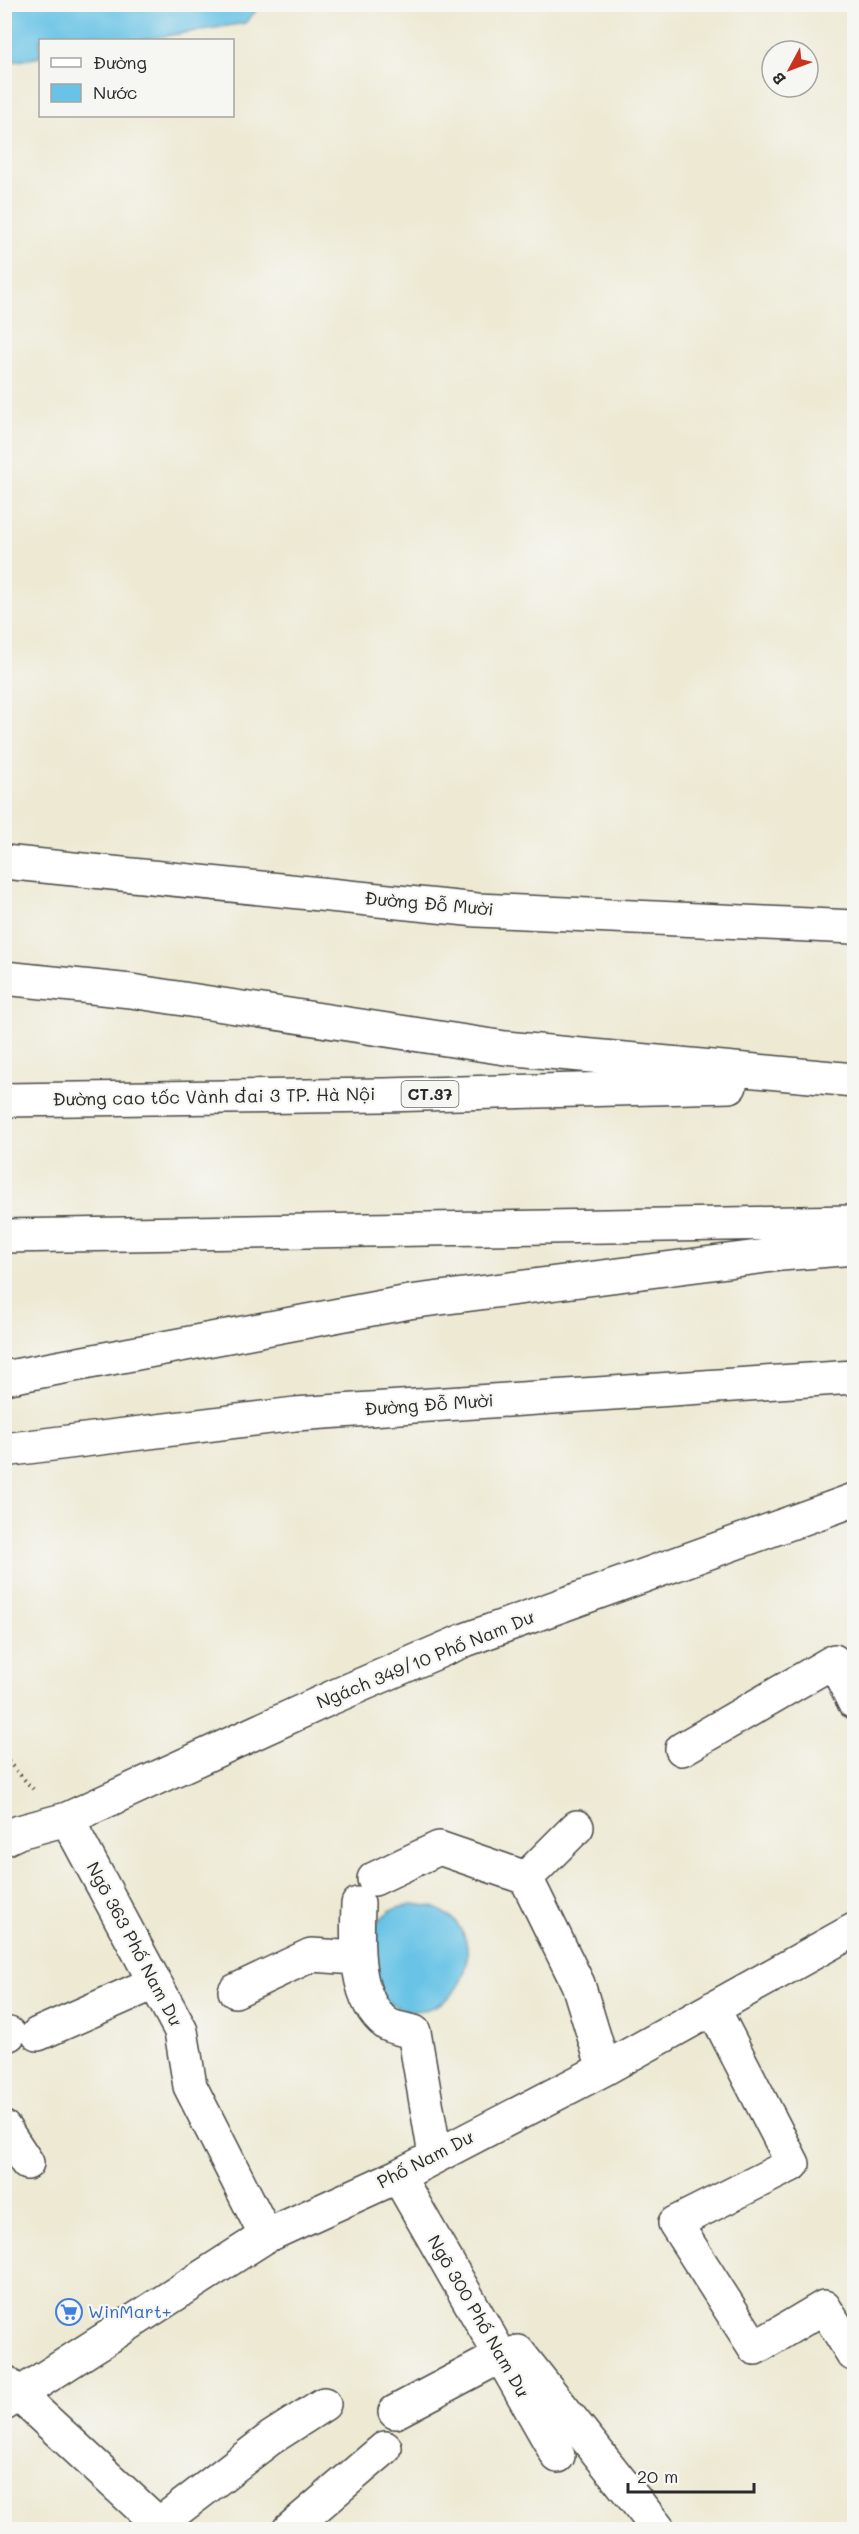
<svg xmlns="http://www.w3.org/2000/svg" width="859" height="2534" viewBox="0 0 859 2534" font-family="Mali,sans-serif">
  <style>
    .water { fill: #68c3e6; stroke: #4a7788; stroke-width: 1.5 }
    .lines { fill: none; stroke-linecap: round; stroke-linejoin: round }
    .minor-casing { stroke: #484844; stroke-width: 36 }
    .major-casing { stroke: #484844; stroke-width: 36 }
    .highway-casing { stroke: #484844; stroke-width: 36 }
    .path { stroke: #484844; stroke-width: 4; stroke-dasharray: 1.5 4.5; stroke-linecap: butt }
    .minor { stroke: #fff; stroke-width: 33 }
    .major { stroke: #fff; stroke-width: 33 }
    .highway { stroke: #fff; stroke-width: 33 }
    .labels { text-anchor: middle; stroke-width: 4.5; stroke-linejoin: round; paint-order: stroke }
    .shield { fill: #f6f6f2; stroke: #686867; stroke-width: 1.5 }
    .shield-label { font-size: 16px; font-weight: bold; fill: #2b2b2b }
    .street-label { font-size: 18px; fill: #2b2b2b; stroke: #f6f6f2 }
    .shop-label { font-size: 18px; fill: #366cbe; stroke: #f6f6f2; text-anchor: start }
  </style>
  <rect width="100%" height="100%" fill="#f6f6f2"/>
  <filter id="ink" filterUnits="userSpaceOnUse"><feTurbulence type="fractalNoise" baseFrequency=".0167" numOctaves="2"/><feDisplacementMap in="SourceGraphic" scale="12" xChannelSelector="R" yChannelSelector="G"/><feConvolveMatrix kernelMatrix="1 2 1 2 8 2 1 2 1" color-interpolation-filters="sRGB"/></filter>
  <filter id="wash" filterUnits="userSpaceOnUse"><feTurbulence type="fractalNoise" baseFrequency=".008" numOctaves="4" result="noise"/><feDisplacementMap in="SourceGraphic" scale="24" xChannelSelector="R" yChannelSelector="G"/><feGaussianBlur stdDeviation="1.35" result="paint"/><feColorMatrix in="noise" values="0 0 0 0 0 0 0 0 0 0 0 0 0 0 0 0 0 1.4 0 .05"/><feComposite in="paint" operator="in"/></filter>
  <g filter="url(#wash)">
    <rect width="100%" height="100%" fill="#ede9d3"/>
    <!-- water -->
    <path class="water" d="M 5,4 L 261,4 L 261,5 L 245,23 L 141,40 L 40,40 L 40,57 L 5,63 Z
      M 412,1904 C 419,1905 429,1905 435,1908 C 502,1936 454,2037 391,2004 C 385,2001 379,1994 373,1989 L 373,1925 L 391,1910 Z"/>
  </g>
  <g filter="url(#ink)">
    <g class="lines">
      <defs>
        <path id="minor" d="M 682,1749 L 834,1661 L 854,1702
          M 67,1819 L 181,2031 L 190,2086 L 266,2236
          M 4,1839 L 19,1832 L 67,1819 L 333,1697 L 465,1640 L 854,1500
          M 526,1878 L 577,1827
          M 374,1879 L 439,1848 L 526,1878 L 578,1984 L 604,2069
          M 358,1904 C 357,1939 353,1999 387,2024 C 393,2028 406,2030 414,2032 L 435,2155
          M 235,1991 L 311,1955 L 357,1958
          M 713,2008 L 793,2164 L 675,2223 L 755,2348 L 824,2307 L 853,2354
          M 38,2034 L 154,1983
          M 4,2036 L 9,2034
          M 4,2128 L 27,2163
          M 398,2176 L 558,2456
          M 518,2352 L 659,2530
          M 5,2382 L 165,2530
          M 4,2404 L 266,2236 L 398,2176 L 604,2069 L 854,1930
          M 395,2412 L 501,2356
          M 159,2524 L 271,2438 L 324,2404
          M 289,2530 L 385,2448"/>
        <path id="major" d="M 4,862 L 477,910 L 854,927
          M 4,1450 L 295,1414 L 854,1377"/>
        <path id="highway" d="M 4,978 L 131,991 L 505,1048 L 854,1080
          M 4,1100 L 384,1095 L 730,1086
          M 4,1236 L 854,1222
          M 4,1378 L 409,1302 L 781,1254 L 854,1248"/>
      </defs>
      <!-- minor casing -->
      <use href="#minor" class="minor-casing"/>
      <!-- major casing -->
      <use href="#major" class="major-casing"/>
      <!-- highway casing -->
      <use href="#highway" class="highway-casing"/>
      <!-- path -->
      <path class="path" d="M 4,1757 L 33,1789"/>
      <!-- minor -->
      <use href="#minor" class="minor"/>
      <!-- major -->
      <use href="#major" class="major"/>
      <!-- highway -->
      <use href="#highway" class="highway"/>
    </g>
  </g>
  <!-- icons -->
  <defs>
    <symbol id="supermarket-ring" viewBox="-11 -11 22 22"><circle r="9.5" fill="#f6f6f2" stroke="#3f7fe0" stroke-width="1.5"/><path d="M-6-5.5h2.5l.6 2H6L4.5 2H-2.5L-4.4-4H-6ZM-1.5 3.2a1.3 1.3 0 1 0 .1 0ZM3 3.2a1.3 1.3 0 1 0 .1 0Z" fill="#3f7fe0"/></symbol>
  </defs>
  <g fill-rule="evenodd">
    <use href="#supermarket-ring" x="54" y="2297" width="30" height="30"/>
  </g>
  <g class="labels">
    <!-- shield labels -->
    <rect class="shield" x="401.5" y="1081" width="57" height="26" rx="4.5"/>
    <g class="shield-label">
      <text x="430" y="1100">CT.37</text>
    </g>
    <!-- street labels -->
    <g class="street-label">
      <text transform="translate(429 904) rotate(5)" y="6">Đường Đỗ Mười</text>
      <text transform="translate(214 1097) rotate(-1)" y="6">Đường cao tốc Vành đai 3 TP. Hà Nội</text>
      <text transform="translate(429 1405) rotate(-4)" y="6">Đường Đỗ Mười</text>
      <text transform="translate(425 1660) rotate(-22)" y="6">Ngách 349/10 Phố Nam Dư</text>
      <text transform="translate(134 1944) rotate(62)" y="6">Ngõ 363 Phố Nam Dư</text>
      <text transform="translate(425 2160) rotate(-27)" y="6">Phố Nam Dư</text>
      <text transform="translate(478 2316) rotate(60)" y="6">Ngõ 300 Phố Nam Dư</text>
    </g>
    <!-- shop labels -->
    <g class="shop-label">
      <text x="88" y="2318">WinMart+</text>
    </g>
  </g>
  <!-- margin -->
  <rect width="859" height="2534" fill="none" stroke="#f6f6f2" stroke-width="24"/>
  <!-- legend -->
  <rect x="39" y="39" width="195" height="78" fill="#f6f6f2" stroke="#a5a5a2" stroke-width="1.5"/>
  <rect x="51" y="58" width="30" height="9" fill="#ffffff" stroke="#a5a5a2" stroke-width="1.5"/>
  <text x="93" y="69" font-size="18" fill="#2b2b2b">Đường</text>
  <rect x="51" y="84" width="30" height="18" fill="#68c3e6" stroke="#a5a5a2" stroke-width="1.5"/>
  <text x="93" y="99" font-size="18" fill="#2b2b2b">Nước</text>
  <!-- north arrow -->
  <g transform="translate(790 69) rotate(229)"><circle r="28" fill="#f6f6f2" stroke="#a5a5a2" stroke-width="1.5"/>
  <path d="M0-4.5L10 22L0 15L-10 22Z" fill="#c8321e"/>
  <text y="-9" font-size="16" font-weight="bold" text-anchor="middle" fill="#2b2b2b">B</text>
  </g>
  <!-- scale -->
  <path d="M628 2483v9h126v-9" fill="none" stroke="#2b2b2b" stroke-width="3"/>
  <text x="637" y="2483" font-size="18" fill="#2b2b2b" stroke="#f6f6f2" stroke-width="4.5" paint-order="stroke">20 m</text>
</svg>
